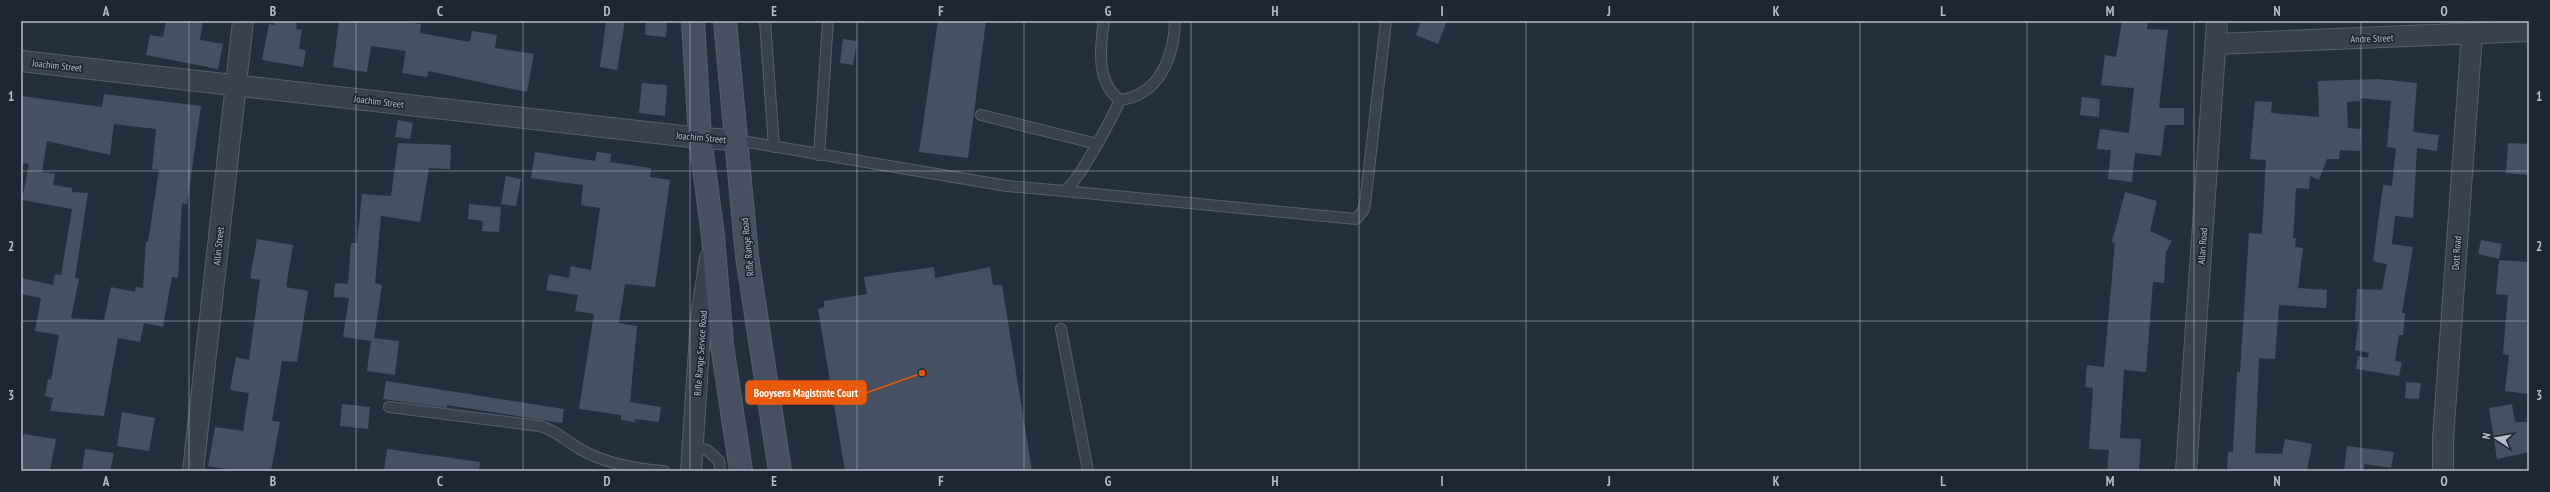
<svg xmlns="http://www.w3.org/2000/svg" width="2550" height="492" viewBox="0 0 2550 492" font-family="'PT Sans Narrow',sans-serif">
  <style>
    .building { fill: #455162; fill-rule: evenodd }
    .lines { fill: none; stroke-linecap: round; stroke-linejoin: round }
    .service-casing { stroke: #565f6c; stroke-width: 12 }
    .minor-casing { stroke: #565f6c; stroke-width: 22 }
    .secondary-casing { stroke: #565f6c; stroke-width: 24 }
    .service { stroke: #38414e; stroke-width: 10 }
    .minor { stroke: #38414e; stroke-width: 20 }
    .secondary { stroke: #465061; stroke-width: 22 }
    .grid { fill: none; stroke: #b4bcc9; stroke-width: 1; stroke-opacity: 0.55 }
    .labels { text-anchor: middle; stroke-width: 3.5; stroke-linejoin: round; paint-order: stroke }
    .street-label { font-size: 10px; fill: #b4bcc9; stroke: #1d2633 }
    .leader { fill: none; stroke: #e8590c; stroke-width: 1.5 }
    .callout-dot { fill: #e8590c; stroke: #1d2633; stroke-width: 1.5 }
    .callout { fill: #e8590c; stroke: #e8590c; stroke-width: 1.5 }
    .callout-label { font-size: 11px; text-anchor: middle; font-weight: bold; fill: #fff }
    .neatline { fill: none; stroke: #b4bcc9; stroke-width: 1.5 }
    .grid-label { font-size: 13px; text-anchor: middle; font-weight: bold; fill: #b4bcc9 }
  </style>
  <rect width="100%" height="100%" fill="#242f3e"/>
  <!-- building -->
  <path class="building" d="M 166,21 L 203,21 L 200,40 L 223,44 L 218,69 L 146,55 L 150,35 L 163,37 Z
    M 275,21 L 297,21 L 296,29 L 302,30 L 299,49 L 306,50 L 303,67 L 262,60 L 269,24 L 274,25 Z
    M 339,21 L 395,21 L 421,24 L 420,33 L 470,42 L 472,31 L 497,35 L 495,48 L 534,54 L 527,92 L 428,71 L 427,77 L 402,73 L 406,51 L 371,46 L 367,72 L 333,67 Z
    M 606,21 L 625,21 L 617,70 L 600,67 Z
    M 646,21 L 667,21 L 666,37 L 645,35 Z
    M 938,21 L 986,21 L 968,158 L 919,152 Z
    M 1421,21 L 1447,21 L 1438,44 L 1416,35 Z
    M 2122,21 L 2148,21 L 2147,29 L 2168,30 L 2159,108 L 2184,108 L 2184,125 L 2165,125 L 2161,156 L 2135,153 L 2132,182 L 2108,179 L 2111,150 L 2097,149 L 2100,129 L 2129,133 L 2134,88 L 2101,85 L 2105,55 L 2116,57 Z
    M 843,39 L 857,41 L 853,65 L 840,63 Z
    M 2378,79 L 2417,83 L 2413,132 L 2439,135 L 2437,151 L 2417,148 L 2413,218 L 2395,216 L 2392,244 L 2413,247 L 2402,313 L 2405,313 L 2403,335 L 2399,335 L 2395,361 L 2402,362 L 2399,376 L 2356,369 L 2358,356 L 2368,358 L 2369,353 L 2355,350 L 2359,321 L 2355,321 L 2357,289 L 2382,290 L 2387,264 L 2373,261 L 2383,185 L 2392,186 L 2396,148 L 2387,147 L 2391,101 L 2360,98 L 2360,101 L 2347,102 L 2348,128 L 2361,129 L 2360,151 L 2340,150 L 2339,159 L 2327,159 L 2319,180 L 2310,176 L 2309,189 L 2296,188 L 2293,238 L 2296,238 L 2295,247 L 2303,248 L 2298,288 L 2327,290 L 2326,308 L 2279,305 L 2275,359 L 2259,358 L 2255,453 L 2282,454 L 2285,439 L 2312,444 L 2307,471 L 2227,471 L 2228,452 L 2233,452 L 2237,372 L 2240,372 L 2249,233 L 2262,234 L 2266,160 L 2250,159 L 2255,101 L 2272,102 L 2271,113 L 2319,117 L 2318,81 Z
    M 642,83 L 667,85 L 665,116 L 639,113 Z
    M 104,94 L 201,106 L 187,204 L 182,203 L 178,278 L 172,277 L 163,327 L 144,323 L 140,342 L 118,338 L 104,416 L 50,411 L 53,398 L 45,396 L 48,379 L 51,380 L 59,335 L 35,331 L 41,298 L 21,294 L 21,278 L 53,285 L 55,274 L 61,275 L 72,209 L 22,200 L 29,164 L 21,163 L 21,96 L 102,107 ZM 114,124 L 156,129 L 152,169 L 159,170 L 148,242 L 146,242 L 143,288 L 136,287 L 135,292 L 111,287 L 104,320 L 71,318 L 79,279 L 75,278 L 88,193 L 72,192 L 72,188 L 53,185 L 55,174 L 42,172 L 47,141 L 110,155 Z
    M 2082,97 L 2100,99 L 2099,117 L 2080,115 Z
    M 398,120 L 413,123 L 410,139 L 395,137 Z
    M 398,143 L 451,145 L 450,169 L 429,168 L 420,222 L 381,216 L 375,283 L 382,285 L 374,338 L 399,341 L 395,375 L 367,371 L 371,341 L 343,337 L 349,298 L 334,297 L 335,283 L 348,284 L 351,243 L 357,243 L 362,194 L 391,196 Z
    M 2508,143 L 2529,144 L 2529,175 L 2506,173 Z
    M 535,152 L 595,161 L 597,152 L 611,154 L 610,162 L 651,168 L 650,177 L 670,180 L 655,287 L 625,284 L 619,323 L 637,326 L 630,402 L 661,407 L 659,422 L 635,419 L 635,422 L 621,420 L 621,415 L 579,409 L 594,314 L 575,311 L 578,295 L 546,290 L 549,274 L 569,278 L 571,266 L 591,270 L 600,208 L 581,205 L 583,185 L 531,178 Z
    M 506,176 L 521,179 L 516,206 L 501,204 Z
    M 2125,192 L 2157,201 L 2150,231 L 2172,241 L 2166,252 L 2164,283 L 2153,282 L 2146,372 L 2124,370 L 2120,438 L 2141,439 L 2139,471 L 2107,471 L 2109,450 L 2089,449 L 2093,388 L 2085,387 L 2087,365 L 2104,367 L 2115,243 L 2112,242 Z
    M 469,204 L 501,207 L 499,232 L 482,231 L 483,221 L 468,219 Z
    M 257,239 L 293,245 L 286,287 L 308,291 L 297,362 L 282,361 L 272,421 L 280,422 L 271,471 L 238,471 L 208,466 L 215,427 L 243,431 L 249,393 L 230,390 L 236,357 L 249,360 L 260,280 L 250,278 Z
    M 2481,240 L 2502,244 L 2499,259 L 2478,254 Z
    M 2499,260 L 2529,262 L 2529,394 L 2505,391 L 2509,355 L 2503,354 L 2508,295 L 2496,294 Z
    M 934,267 L 935,278 L 990,267 L 993,285 L 1002,285 L 1032,471 L 845,471 L 818,309 L 824,307 L 824,301 L 867,294 L 864,277 Z
    M 386,381 L 564,409 L 562,423 L 447,405 L 447,408 L 383,399 Z
    M 2406,382 L 2421,383 L 2419,399 L 2405,398 Z
    M 342,404 L 370,407 L 368,429 L 340,426 Z
    M 2512,404 L 2515,422 L 2529,422 L 2529,452 L 2497,459 L 2489,408 Z
    M 122,412 L 155,418 L 149,451 L 117,446 Z
    M 24,434 L 56,439 L 50,471 L 21,471 L 21,436 L 24,437 Z
    M 2347,446 L 2394,452 L 2391,468 L 2364,464 L 2364,471 L 2344,471 Z
    M 85,449 L 114,453 L 110,471 L 82,471 Z
    M 387,449 L 480,462 L 479,471 L 384,471 Z"/>
  <g class="lines">
    <defs>
      <path id="service" d="M 765,21 L 774,147
        M 1104,21 C 1100,47 1096,83 1120,100 C 1160,95 1174,56 1175,21
        M 981,115 L 1097,144
        M 736,140 L 1007,186 L 1064,191 C 1077,185 1113,116 1120,100
        M 819,155 L 828,21
        M 1064,191 L 1356,219 L 1363,211 L 1365,204 L 1386,21
        M 1061,329 L 1088,471
        M 389,407 L 540,426 C 557,431 566,441 580,449 C 606,464 635,469 664,471
        M 693,446 L 707,450 L 719,461 L 720,471"/>
      <path id="minor" d="M 2216,44 L 2529,31
        M 21,61 L 700,138 L 736,140
        M 193,471 L 243,21
        M 691,471 L 701,318 L 710,258
        M 2186,471 L 2217,21
        M 2443,471 L 2443,439 L 2472,34"/>
      <path id="secondary" d="M 693,21 L 700,138 L 713,236 L 722,345 L 741,471
        M 725,21 L 747,256 L 780,471"/>
    </defs>
    <!-- service casing -->
    <use href="#service" class="service-casing"/>
    <!-- minor casing -->
    <use href="#minor" class="minor-casing"/>
    <!-- secondary casing -->
    <use href="#secondary" class="secondary-casing"/>
    <!-- service -->
    <use href="#service" class="service"/>
    <!-- minor -->
    <use href="#minor" class="minor"/>
    <!-- secondary -->
    <use href="#secondary" class="secondary"/>
  </g>
  <!-- grid -->
  <path class="grid" d="M 189,21 L 189,471M 356,21 L 356,471M 523,21 L 523,471M 690,21 L 690,471M 857,21 L 857,471M 1024,21 L 1024,471M 1191,21 L 1191,471M 1359,21 L 1359,471M 1526,21 L 1526,471M 1693,21 L 1693,471M 1860,21 L 1860,471M 2027,21 L 2027,471M 2194,21 L 2194,471M 2361,21 L 2361,471M 21,171 L 2529,171M 21,321 L 2529,321"/>
  <g class="labels">
    <!-- street labels -->
    <g class="street-label">
      <text transform="translate(2372 38) rotate(-2)" y="4">Andre Street</text>
      <text transform="translate(57 65) rotate(6)" y="4">Joachim Street</text>
      <text transform="translate(379 101) rotate(7)" y="4">Joachim Street</text>
      <text transform="translate(701 137) rotate(5)" y="4">Joachim Street</text>
      <text transform="translate(218 246) rotate(-84)" y="4">Allin Street</text>
      <text transform="translate(2202 246) rotate(-86)" y="4">Allan Road</text>
      <text transform="translate(747 247) rotate(-96)" y="4">Rifle Range Road</text>
      <text transform="translate(2456 253) rotate(-86)" y="4">Dott Road</text>
      <text transform="translate(700 353) rotate(-86)" y="4">Rifle Range Service Road</text>
    </g>
  </g>
  <!-- callouts -->
  <path class="leader" d="M922 373L866 393"/>
  <circle class="callout-dot" cx="922" cy="373" r="4"/>
  <rect class="callout" x="746" y="381" width="120" height="23" rx="4"/>
  <g class="callout-label">
    <text x="806" y="397">Booysens Magistrate Court</text>
  </g>
  <!-- border -->
  <rect width="2550" height="492" fill="none" stroke="#1d2633" stroke-width="44"/>
  <!-- north arrow -->
  <g transform="translate(2496 438) rotate(282)" stroke="#1d2633" stroke-width="3" paint-order="stroke">
  <path d="M0-3L7 15L0 10L-7 15Z" fill="#b4bcc9"/>
  <text y="-6" font-size="11" font-weight="bold" text-anchor="middle" fill="#b4bcc9">N</text>
  </g>
  <rect x="22" y="22" width="2506" height="448" class="neatline"/>
  <g class="grid-label">
    <text x="106" y="16">A</text>
    <text x="273" y="16">B</text>
    <text x="440" y="16">C</text>
    <text x="607" y="16">D</text>
    <text x="774" y="16">E</text>
    <text x="941" y="16">F</text>
    <text x="1108" y="16">G</text>
    <text x="1275" y="16">H</text>
    <text x="1442" y="16">I</text>
    <text x="1609" y="16">J</text>
    <text x="1776" y="16">K</text>
    <text x="1943" y="16">L</text>
    <text x="2110" y="16">M</text>
    <text x="2277" y="16">N</text>
    <text x="2444" y="16">O</text>
    <text x="11" y="101">1</text>
    <text x="2539" y="101">1</text>
    <text x="11" y="251">2</text>
    <text x="2539" y="251">2</text>
    <text x="11" y="400">3</text>
    <text x="2539" y="400">3</text>
    <text x="106" y="486">A</text>
    <text x="273" y="486">B</text>
    <text x="440" y="486">C</text>
    <text x="607" y="486">D</text>
    <text x="774" y="486">E</text>
    <text x="941" y="486">F</text>
    <text x="1108" y="486">G</text>
    <text x="1275" y="486">H</text>
    <text x="1442" y="486">I</text>
    <text x="1609" y="486">J</text>
    <text x="1776" y="486">K</text>
    <text x="1943" y="486">L</text>
    <text x="2110" y="486">M</text>
    <text x="2277" y="486">N</text>
    <text x="2444" y="486">O</text>
  </g>
</svg>
